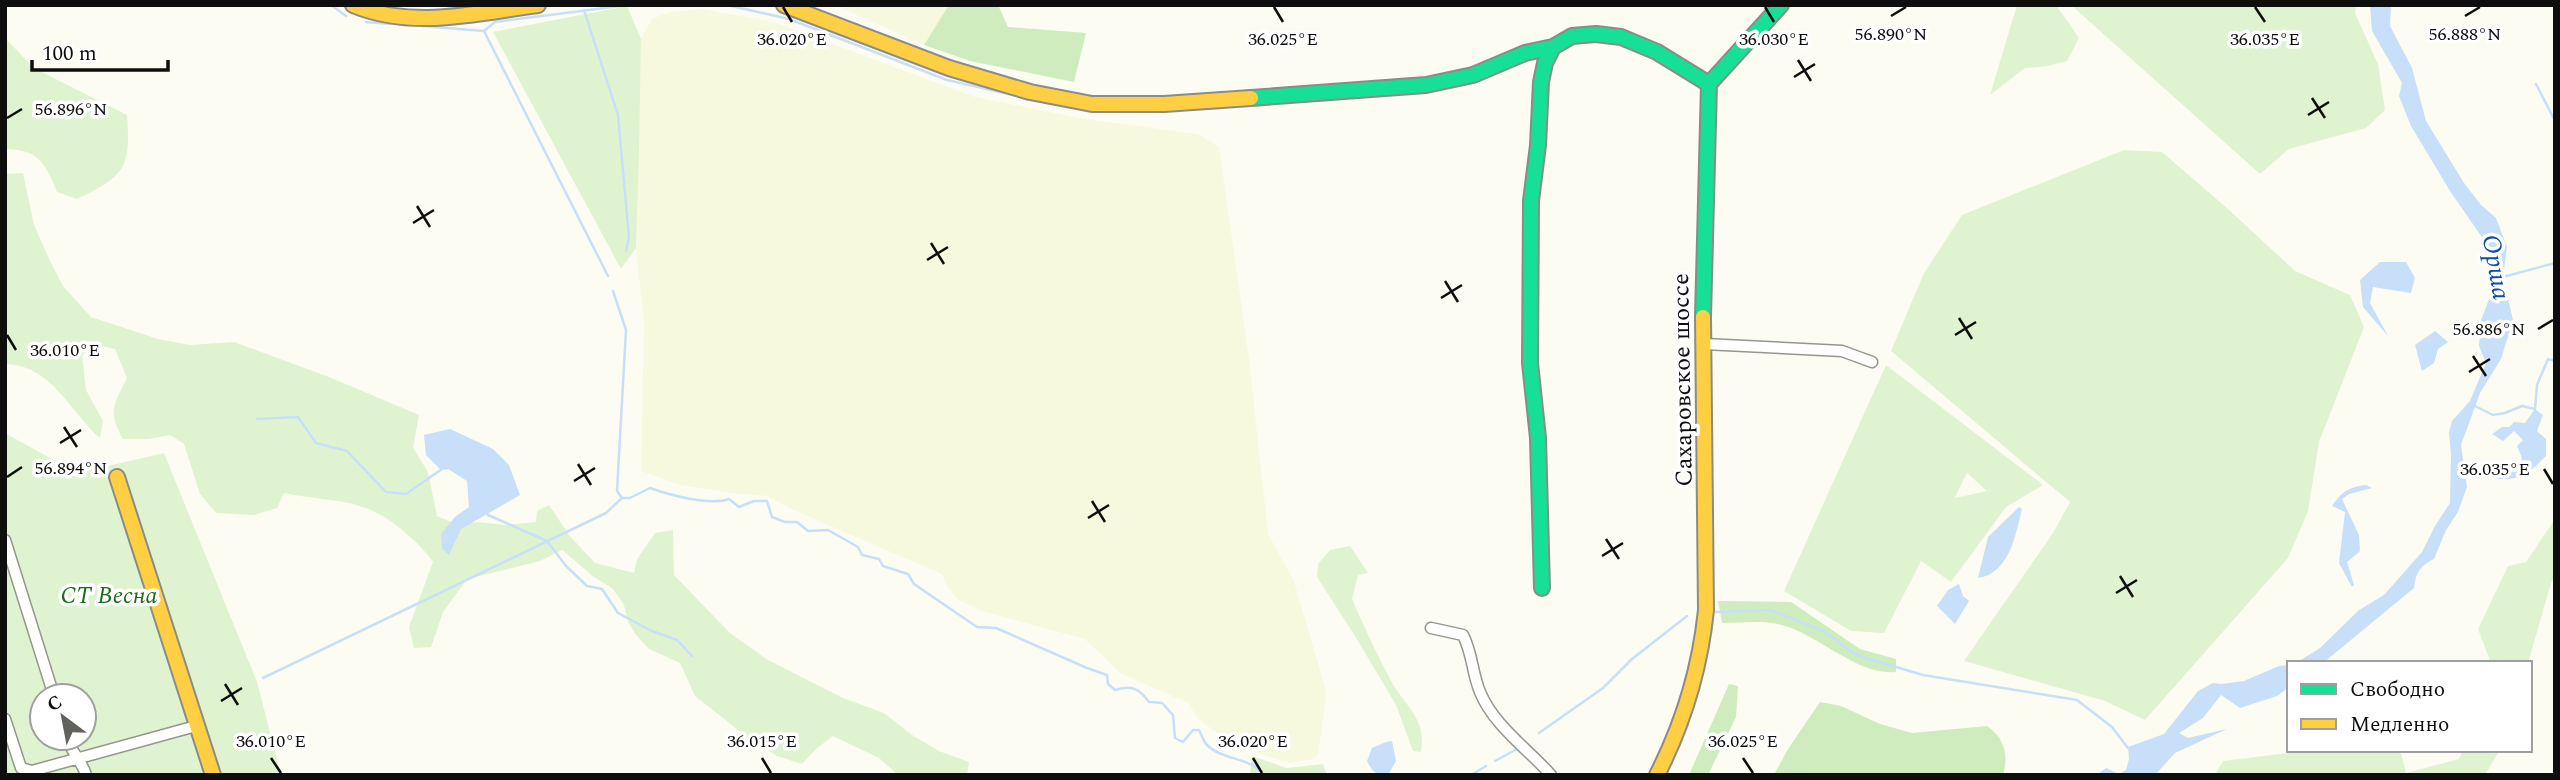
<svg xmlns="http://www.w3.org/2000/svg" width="2560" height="780" viewBox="0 0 2560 780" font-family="Spectral,serif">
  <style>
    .farmland { fill: #f7f9de }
    .green { fill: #e0f3d1; fill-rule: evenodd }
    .forest { fill: #ceecbe }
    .water { fill: #c7dff8 }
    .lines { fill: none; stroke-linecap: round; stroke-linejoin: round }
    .stream { stroke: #c7dff8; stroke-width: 2.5 }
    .street-casing { stroke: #959591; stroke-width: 13 }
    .fast-casing { stroke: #8c8c87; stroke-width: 18 }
    .slow-casing { stroke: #8c8c87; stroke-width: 18 }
    .street { stroke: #fffffd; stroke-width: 10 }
    .fast { stroke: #16e098; stroke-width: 14 }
    .slow { stroke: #ffcf43; stroke-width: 14 }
    .ticks { fill: none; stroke: #0e0e0e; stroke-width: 2.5 }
    .labels { text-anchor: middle; stroke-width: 7; stroke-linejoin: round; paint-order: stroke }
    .street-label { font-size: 24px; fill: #0e0e0e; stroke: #fff }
    .park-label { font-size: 24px; font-style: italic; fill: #1d6a1a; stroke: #fff }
    .water-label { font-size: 26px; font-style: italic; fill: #0f4ba8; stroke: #fff }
    .ticks-label { font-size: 18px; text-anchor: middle; fill: #0e0e0e; stroke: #fff; stroke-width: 7; stroke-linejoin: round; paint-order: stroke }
  </style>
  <rect width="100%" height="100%" fill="#fcfcf2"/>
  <!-- farmland -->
  <path class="farmland" d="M 835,5 L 949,5 L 924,45 Z
    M 702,9 L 774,22 L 975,97 L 1084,119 L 1198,134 L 1219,147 L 1249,359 L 1268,534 L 1294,581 L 1324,684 L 1326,696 L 1318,754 L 1314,759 L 1289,763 L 1238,747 L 1199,720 L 1188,703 L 1120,673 L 1085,639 L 985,612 L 958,600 L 947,586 L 942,574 L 791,509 L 768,496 L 739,494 L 680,485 L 641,471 L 644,323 L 636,248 L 641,39 L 652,19 L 670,12 Z"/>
  <!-- green -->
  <path class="green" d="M 2017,5 L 2056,5 L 2079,38 L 2067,61 L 2048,66 L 2025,68 L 1990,95 Z
    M 2071,5 L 2356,5 L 2355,13 L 2378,64 L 2385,110 L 2366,128 L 2289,149 L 2260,174 Z
    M 627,6 L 641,39 L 639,153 L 636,248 L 621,269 L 493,32 Z
    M 5,38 L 34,68 L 127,115 C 131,168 125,176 77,199 L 57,192 C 46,164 38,149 5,149 Z
    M 2124,150 L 2162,152 L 2228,209 L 2295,271 L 2350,295 L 2364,327 L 2319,442 L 2308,511 L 2288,558 L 2145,720 L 2105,701 L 1964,661 L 2053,533 L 2070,502 L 1891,351 L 1924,273 L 1962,215 Z
    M 23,173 L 34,225 L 49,259 L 63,286 L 91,317 L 158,339 L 190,345 L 234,342 L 329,377 L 419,415 L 413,448 L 428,472 L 437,516 L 456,524 L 478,522 L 504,525 L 536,522 L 537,511 L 549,505 L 569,535 L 595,563 L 634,573 L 637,559 L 655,533 L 673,530 L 674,575 L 730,633 L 768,660 L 843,698 L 884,713 L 912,735 L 939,751 L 969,762 L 967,775 L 898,775 L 879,758 L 833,736 L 816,749 L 802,764 L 777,756 L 747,737 L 695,696 L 680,663 L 649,649 L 636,635 L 628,622 L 624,605 L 613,589 L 594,577 L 562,550 L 540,561 L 467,579 L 443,612 L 431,647 L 414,648 L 409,627 L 433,562 C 424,549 414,540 402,530 C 363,496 331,503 284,493 L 277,508 L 254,515 L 216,513 L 200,494 L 184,444 L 170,435 L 149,439 L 123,439 C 107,411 114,404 127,378 L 115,349 L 91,344 L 82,356 L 86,390 L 103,421 L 100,438 C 69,411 52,365 5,364 L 5,174 Z
    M 1886,365 L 2043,485 L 2006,507 L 1951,582 L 1921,561 L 1884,633 L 1851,631 L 1784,591 ZM 1967,473 L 1987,491 L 1955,498 L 1955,497 Z
    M 5,433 L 77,473 L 164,453 L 257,682 L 281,775 L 5,775 ZM 42,696 L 84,696 L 84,738 L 42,738 Z
    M 2555,519 L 2555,576 L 2551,583 L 2528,663 L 2491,663 L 2478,629 L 2508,566 L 2526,562 Z
    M 1350,546 L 1368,573 L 1358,575 L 1352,599 C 1364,626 1376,653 1390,679 C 1404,706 1427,717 1421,752 L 1413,751 L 1396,705 L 1355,636 L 1317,577 L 1318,564 L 1330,550 Z
    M 2311,750 L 2400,750 L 2406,773 L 2459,759 L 2463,750 L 2500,750 L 2485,775 L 2215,775 L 2223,761 Z
    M 1252,756 L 1287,768 L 1323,764 L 1327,775 L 1250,775 Z"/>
  <!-- forest -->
  <path class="forest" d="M 949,5 L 998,5 L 1008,27 L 1086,33 L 1074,82 L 970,61 L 924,45 Z
    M 1718,601 L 1791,602 L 1860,649 L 1896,659 L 1896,672 C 1857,676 1820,635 1782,625 C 1764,620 1740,623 1722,623 Z
    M 1729,684 L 1738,686 L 1736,717 L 1708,775 L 1689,775 Z
    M 1820,702 L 1841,706 L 1880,724 L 1912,733 L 1987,726 C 2004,738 2009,754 2003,775 L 1774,775 L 1788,749 Z"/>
  <!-- water -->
  <path class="water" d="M 2370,5 L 2391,5 L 2390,26 L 2412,68 L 2426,121 L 2464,183 L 2481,205 L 2496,218 L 2507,247 L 2503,277 L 2513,320 L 2501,359 L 2480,393 L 2461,445 L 2467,487 L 2458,512 L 2446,530 L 2434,559 C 2420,566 2416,572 2414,588 L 2323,663 L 2296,663 L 2320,648 L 2359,610 L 2384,595 L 2422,552 L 2435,526 L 2450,503 L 2451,454 L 2449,432 L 2452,421 L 2470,401 L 2486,363 L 2479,346 L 2481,320 L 2495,284 L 2488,246 L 2450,191 L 2411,126 L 2399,96 L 2402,83 L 2372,31 Z
    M 2380,262 L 2406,262 L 2415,278 L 2411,293 L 2373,287 L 2370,303 L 2388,336 L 2363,307 L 2360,280 Z
    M 2435,331 L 2448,342 L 2438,349 L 2434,363 L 2422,371 L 2415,345 Z
    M 2535,409 L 2543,415 L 2537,431 L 2546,439 L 2546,456 C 2528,474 2523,480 2496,479 L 2504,471 L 2517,472 L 2522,458 L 2517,446 L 2523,440 L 2514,431 L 2503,441 L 2492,434 L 2502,427 L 2509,427 L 2514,422 L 2525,423 Z
    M 450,429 L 493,449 L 509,465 L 520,495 L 461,529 L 449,555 L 442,549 L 441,534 L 455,517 L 469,507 L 467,481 L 448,469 L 441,470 L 426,455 L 424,435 Z
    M 2366,485 L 2372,488 L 2349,494 L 2342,499 L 2359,535 L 2360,551 L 2347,562 L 2354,585 L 2352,587 L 2339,563 L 2345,512 L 2332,506 C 2340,493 2350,486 2366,485 Z
    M 2019,507 L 2022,509 C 2016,534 2009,574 1978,578 L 1988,537 Z
    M 1959,584 L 1963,596 L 1969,601 L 1955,624 L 1937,606 L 1948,590 Z
    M 2289,665 L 2289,687 L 2277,696 L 2240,708 L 2221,695 L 2203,718 L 2179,733 L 2188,738 L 2227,729 L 2175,753 L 2155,775 L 2096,775 L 2106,768 L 2119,774 L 2126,770 L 2129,759 L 2128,747 L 2164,734 L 2198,691 L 2213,683 L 2221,684 L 2244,681 L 2279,666 Z
    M 1392,741 L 1396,761 L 1388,775 C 1376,775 1372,772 1367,761 L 1372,748 L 1386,742 Z"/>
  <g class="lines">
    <!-- stream -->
    <path class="stream" d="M 331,5 L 346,16
      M 727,5 L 789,19 L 947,80 L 1026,98
      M 584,10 L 618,115 L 629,238 L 626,251
      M 366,22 L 391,24
      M 422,26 L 484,31 L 495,22 L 628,5
      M 484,31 L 608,276
      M 2536,84 L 2555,121
      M 1039,101 L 1084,109
      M 2502,279 L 2503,277 L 2555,263
      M 613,291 L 626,330 L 617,491 L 622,498
      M 2475,406 L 2493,415 L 2505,413 L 2522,406 L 2535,409 L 2537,385 L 2548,359 L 2555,361
      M 257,419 L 298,417 L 316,443 L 347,451 L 386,492 L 406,494 L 442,469
      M 487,513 L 488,515 L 547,541 L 566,566 L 587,586 L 602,589 L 618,613 L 652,631 L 677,640 L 692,656
      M 1716,612 L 1770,610 L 1823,631 L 1856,655 L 1923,675 L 2077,700 L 2112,727 L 2128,748
      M 263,678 L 606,513 L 622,498 L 630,498 L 650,488 C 670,495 709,506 729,499 L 739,507 L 754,501 L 767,501 L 772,517 L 785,522 L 797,522 L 808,531 L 828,530 L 858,547 L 862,555 L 879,559 L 883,566 L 908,574 L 914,584 L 977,627 L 996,628 L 1087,668 L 1107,675 L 1108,684 L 1115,690 C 1131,685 1139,688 1149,702 L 1162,703 L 1173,715 L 1175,738 L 1183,742 L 1193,730 L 1199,730 C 1201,734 1204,742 1207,745 C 1223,761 1252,757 1264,775
      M 1539,733 L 1603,688 L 1632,659 L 1687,616
      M 1495,761 L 1517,749
      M 1471,775 L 1486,766"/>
    <defs>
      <path id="street" d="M 1704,344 L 1842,351 L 1872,362
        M 5,540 L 54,696
        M 1431,628 L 1463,635 C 1473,655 1472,673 1480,692 C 1494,726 1527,748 1551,775
        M 5,719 L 21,768 L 32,771 L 196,726
        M 67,738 C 71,752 82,761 86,775"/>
      <path id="fast" d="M 1251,98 L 1426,85 L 1473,75 L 1525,53 L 1553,47 L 1572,36 L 1596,34 L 1621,37 L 1657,52 L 1709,84
        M 1703,317 L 1709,84 L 1781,5
        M 1542,588 L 1538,438 L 1530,363 L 1531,201 L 1538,145 L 1541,82 L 1545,63 L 1553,47"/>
      <path id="slow" d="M 353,5 C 413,30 476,13 538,5
        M 784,5 L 949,68 L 1030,92 L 1092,104 L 1164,104 L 1251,98
        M 117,477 L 213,775
        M 1657,775 C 1684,722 1700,669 1706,610 L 1703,317"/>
    </defs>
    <!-- street casing -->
    <use href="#street" class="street-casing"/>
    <!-- fast casing -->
    <use href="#fast" class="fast-casing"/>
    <!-- slow casing -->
    <use href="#slow" class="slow-casing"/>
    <!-- street -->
    <use href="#street" class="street"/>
    <!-- fast -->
    <use href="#fast" class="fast"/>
    <!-- slow -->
    <use href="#slow" class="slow"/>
  </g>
  <!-- ticks -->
  <path class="ticks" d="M 783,7 L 792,22M 1274,7 L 1283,22M 1765,7 L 1774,22M 2255,7 L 2265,22M 1891,16 L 1906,7M 2465,16 L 2480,7M 1798,60 L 1811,81M 1794,77 L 1815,64M 2312,98 L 2325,118M 2308,115 L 2329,102M 7,118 L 22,109M 417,206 L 430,227M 413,223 L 434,210M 931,243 L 944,264M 927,260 L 948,247M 1445,281 L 1458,302M 1441,298 L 1462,285M 1959,318 L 1972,339M 2538,329 L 2553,320M 7,335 L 16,350M 1955,335 L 1976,322M 2473,356 L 2486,376M 2469,372 L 2490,359M 64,427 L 77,447M 60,443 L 81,430M 578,464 L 591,485M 2544,469 L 2553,484M 7,477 L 22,467M 574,481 L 595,468M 1092,501 L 1105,522M 1088,518 L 1109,505M 1606,539 L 1619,559M 1602,556 L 1623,543M 2120,576 L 2133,597M 2116,593 L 2137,580M 225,684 L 238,705M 221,701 L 242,688M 271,758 L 281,773M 762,758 L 771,773M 1253,758 L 1262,773M 1743,758 L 1753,773"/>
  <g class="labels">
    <!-- street labels -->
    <g class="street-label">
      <text transform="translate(1682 380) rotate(-91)" y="8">Сахаровское шоссе</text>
    </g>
    <!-- park labels -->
    <g class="park-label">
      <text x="109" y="603">СТ Весна</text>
    </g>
    <!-- water labels -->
    <g class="water-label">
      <text transform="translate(2497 267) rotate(80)" y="9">Орша</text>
    </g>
  </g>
  <g class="ticks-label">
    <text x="1891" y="40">56.890°N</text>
    <text x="2465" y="40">56.888°N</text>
    <text x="792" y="45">36.020°E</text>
    <text x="1283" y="45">36.025°E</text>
    <text x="1774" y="45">36.030°E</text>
    <text x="2265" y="45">36.035°E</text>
    <text x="71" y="115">56.896°N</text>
    <text x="2489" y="335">56.886°N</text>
    <text x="65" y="356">36.010°E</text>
    <text x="71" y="474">56.894°N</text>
    <text x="2495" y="475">36.035°E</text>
    <text x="271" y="747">36.010°E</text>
    <text x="762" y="747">36.015°E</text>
    <text x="1253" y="747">36.020°E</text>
    <text x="1743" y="747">36.025°E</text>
  </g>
  <!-- border -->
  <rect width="2560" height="780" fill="none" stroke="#0e0e0e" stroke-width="14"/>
  <!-- legend -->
  <rect x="2287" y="661" width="245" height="91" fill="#ffffff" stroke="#9f9f9f" stroke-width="2"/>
  <rect x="2301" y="684" width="35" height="10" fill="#16e098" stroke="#9f9f9f" stroke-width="2"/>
  <text x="2350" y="696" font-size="21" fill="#0e0e0e">Свободно</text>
  <rect x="2301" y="719" width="35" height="10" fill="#ffcf43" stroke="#9f9f9f" stroke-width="2"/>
  <text x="2350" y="731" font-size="21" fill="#0e0e0e">Медленно</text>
  <!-- north arrow -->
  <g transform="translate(63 717) rotate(328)"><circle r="33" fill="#ffffff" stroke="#9f9f9f" stroke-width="2"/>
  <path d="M0-5L12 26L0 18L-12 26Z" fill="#61615e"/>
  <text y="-10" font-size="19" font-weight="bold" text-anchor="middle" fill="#0e0e0e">С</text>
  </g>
  <!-- scale -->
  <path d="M32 60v10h136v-10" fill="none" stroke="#0e0e0e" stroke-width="3.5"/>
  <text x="42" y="60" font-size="21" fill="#0e0e0e" stroke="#ffffff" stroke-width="5" paint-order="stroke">100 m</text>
</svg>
